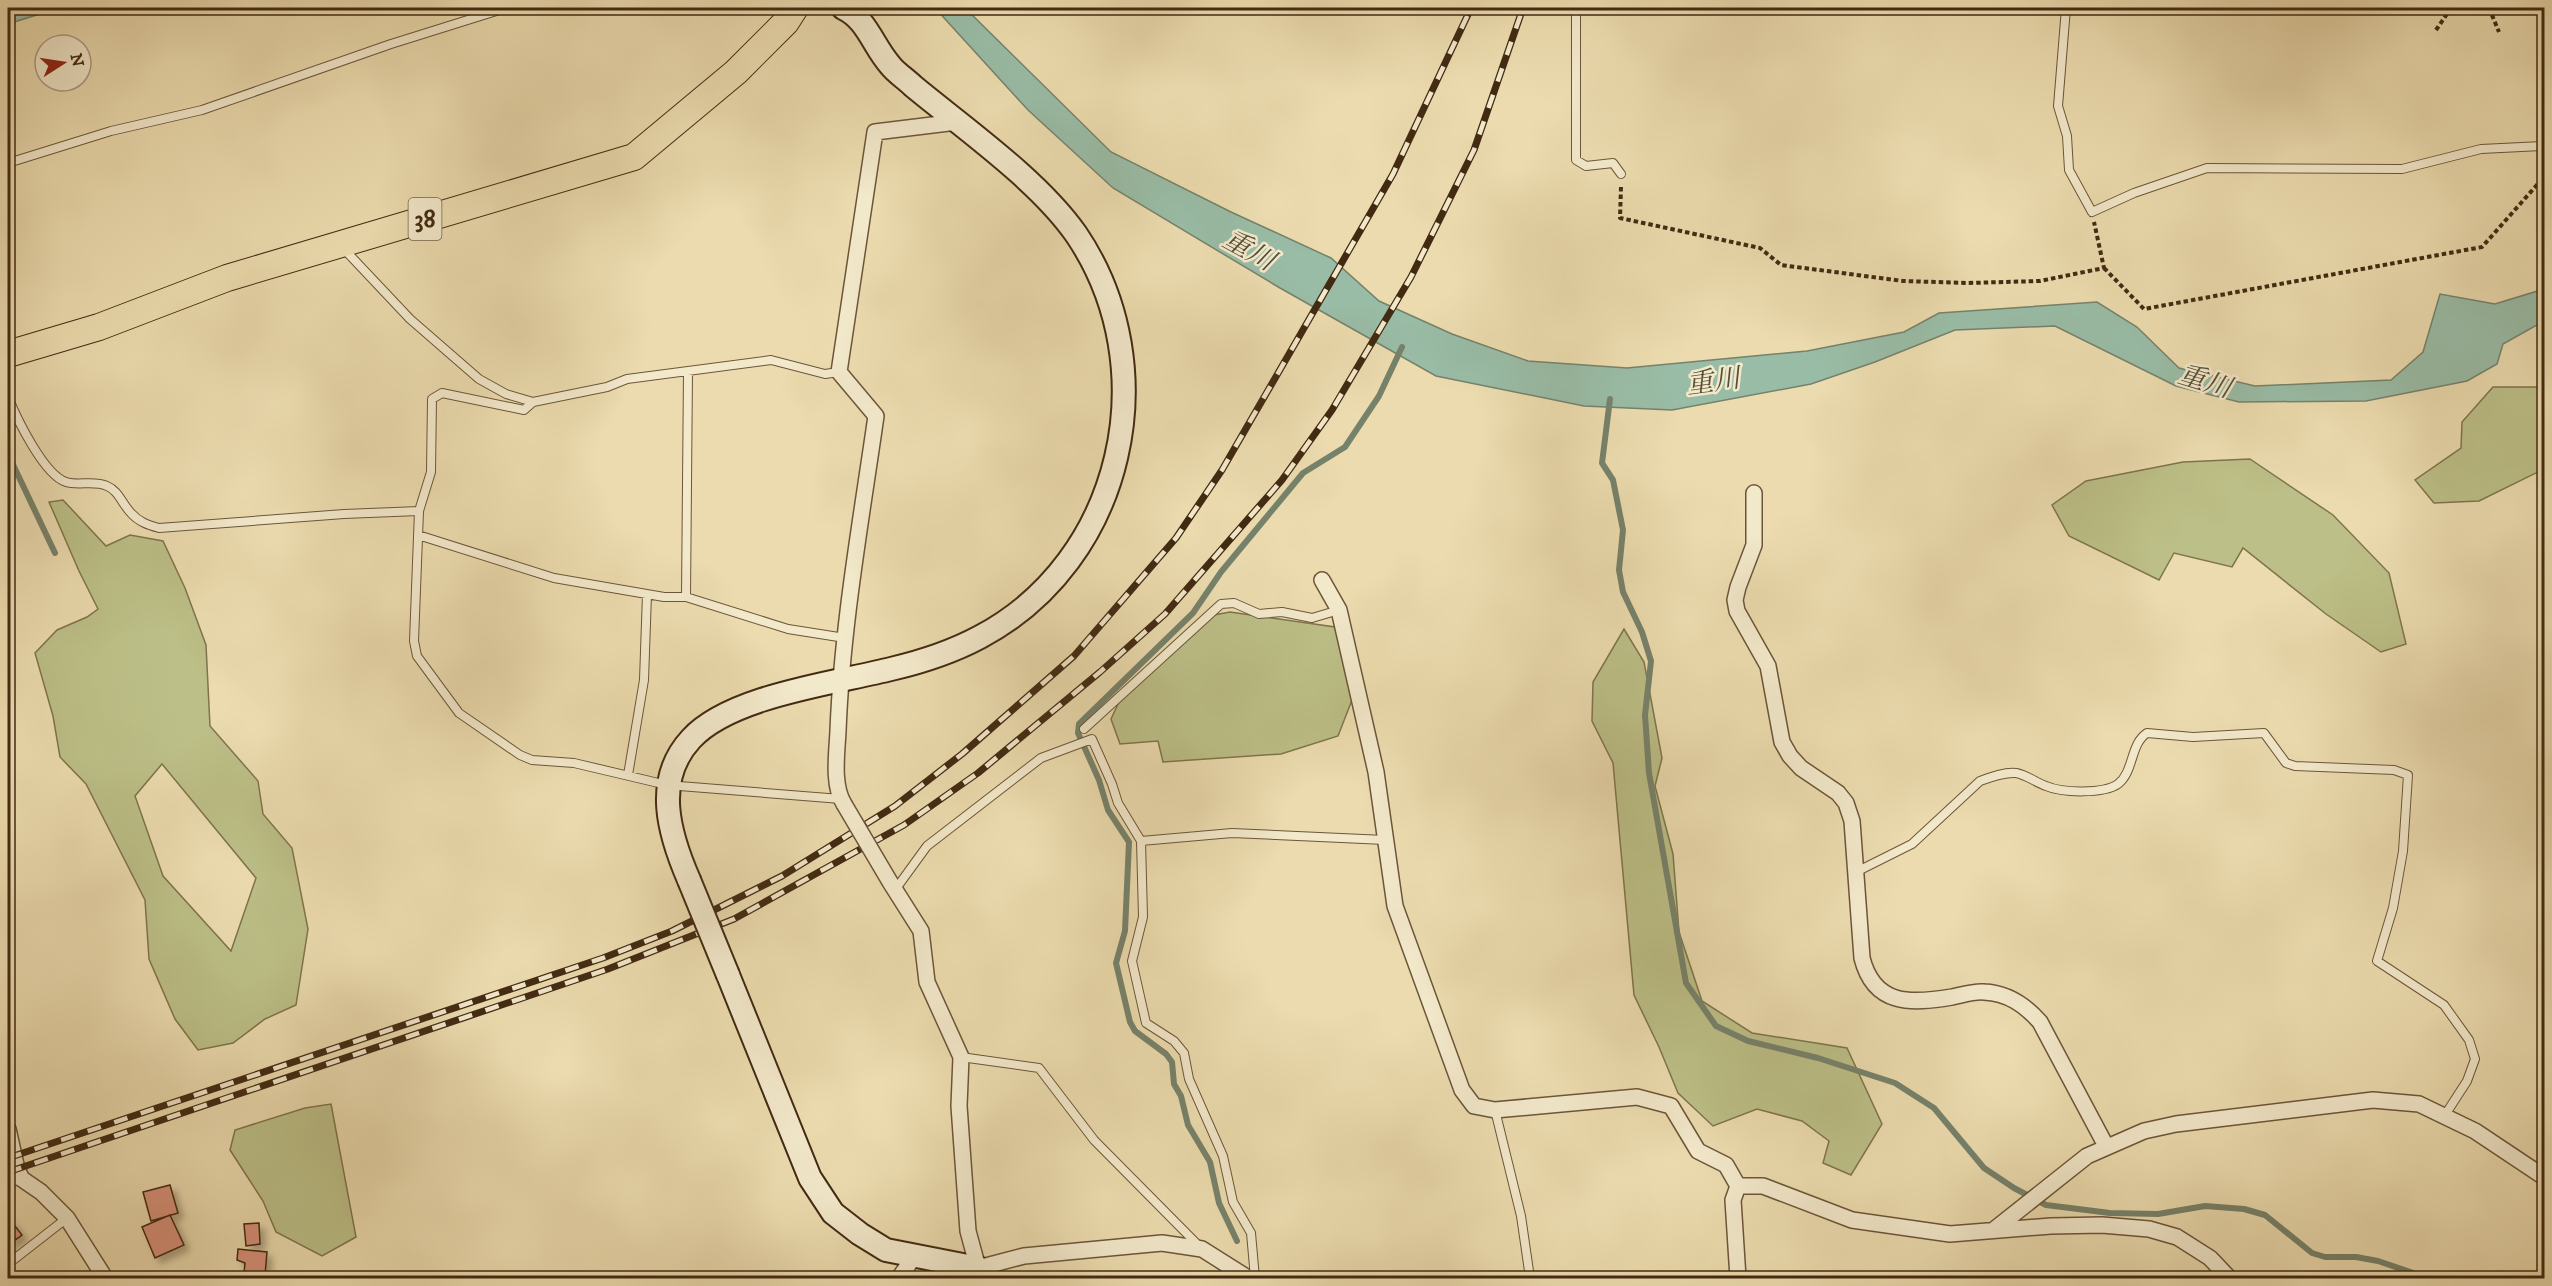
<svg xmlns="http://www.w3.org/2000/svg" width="2552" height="1286" viewBox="0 0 2552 1286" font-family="'IM FELL DW Pica','Noto Serif JP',serif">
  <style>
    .green { fill: #bcbf87; stroke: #7f744c; stroke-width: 1.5; fill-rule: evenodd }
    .water { fill: #99bca6; stroke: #76826b; stroke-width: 1.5 }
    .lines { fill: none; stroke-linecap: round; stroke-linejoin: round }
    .stream { stroke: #76826b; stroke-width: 6 }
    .building { fill: #d8917a; stroke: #422a12; stroke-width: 1.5; filter: url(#shadow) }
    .lane-casing { stroke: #6c5639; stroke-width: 10 }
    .street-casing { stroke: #6c5639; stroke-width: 18 }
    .secondary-casing { stroke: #422a12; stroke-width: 26 }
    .primary-casing { stroke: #422a12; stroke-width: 28 }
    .path { stroke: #422a12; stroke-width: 4; stroke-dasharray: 4.5 3; stroke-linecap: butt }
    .lane { stroke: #f2e8ca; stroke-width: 8 }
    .street { stroke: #f2e8ca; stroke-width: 15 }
    .secondary { stroke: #f2e8ca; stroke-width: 22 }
    .primary { stroke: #ebdbae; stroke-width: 26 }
    .rail-casing { stroke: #422a12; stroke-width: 7 }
    .rail { stroke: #f2e8ca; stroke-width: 4.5; stroke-dasharray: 14; stroke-linecap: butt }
    .street-bridge-casing { stroke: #6c5639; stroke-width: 18; stroke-linecap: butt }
    .secondary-bridge-casing { stroke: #422a12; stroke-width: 26; stroke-linecap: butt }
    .street-bridge { stroke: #f2e8ca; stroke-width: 15 }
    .secondary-bridge { stroke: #f2e8ca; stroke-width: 22 }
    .labels { text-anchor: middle; stroke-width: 5; stroke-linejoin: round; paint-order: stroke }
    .shield { fill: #f2e8ca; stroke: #776349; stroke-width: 1.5 }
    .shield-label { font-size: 24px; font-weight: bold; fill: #422a12 }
    .water-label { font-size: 27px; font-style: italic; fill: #584e37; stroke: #f2e8ca }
  </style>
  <defs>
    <filter id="shadow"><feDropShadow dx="5.5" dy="5.5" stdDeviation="3" flood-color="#0004"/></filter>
  </defs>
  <rect width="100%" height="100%" fill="#ebdbae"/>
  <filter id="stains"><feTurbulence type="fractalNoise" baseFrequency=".00333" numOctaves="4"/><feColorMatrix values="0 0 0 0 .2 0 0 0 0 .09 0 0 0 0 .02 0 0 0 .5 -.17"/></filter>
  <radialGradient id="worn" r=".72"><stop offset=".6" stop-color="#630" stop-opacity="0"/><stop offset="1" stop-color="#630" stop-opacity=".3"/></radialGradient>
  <!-- green -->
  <path class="green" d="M 2493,387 L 2544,387 L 2544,469 L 2479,501 L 2434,503 L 2415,480 L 2461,448 L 2462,422 Z
    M 2250,459 L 2333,515 L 2389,573 L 2406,644 L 2381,652 L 2326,614 L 2243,548 L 2232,567 L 2174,553 L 2159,580 L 2069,536 L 2052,505 L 2086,481 L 2183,462 Z
    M 63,500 L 106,546 L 130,535 L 163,541 L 185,588 L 206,645 L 210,726 L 258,781 L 263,814 L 292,848 L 308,929 L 296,1005 L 265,1019 L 233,1043 L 198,1050 L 175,1019 L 149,959 L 145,900 L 86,784 L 60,757 L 53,716 L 35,653 L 57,630 L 87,617 L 98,609 L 79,571 L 49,502 ZM 162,764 L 256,878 L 231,951 L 163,876 L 135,796 Z
    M 1230,612 L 1335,627 L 1352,700 L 1338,736 L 1281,754 L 1163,762 L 1158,741 L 1120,744 L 1111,719 L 1119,702 L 1214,615 Z
    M 1624,629 L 1644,662 L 1662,758 L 1655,786 L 1673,854 L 1679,932 L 1702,1001 L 1752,1033 L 1847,1048 L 1882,1124 L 1851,1175 L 1823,1163 L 1829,1141 L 1802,1121 L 1757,1109 L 1713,1126 L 1678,1093 L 1659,1047 L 1634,995 L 1613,763 L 1592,721 L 1593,682 Z
    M 331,1104 L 356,1237 L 322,1256 L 276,1232 L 263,1201 L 230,1150 L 235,1130 L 305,1108 Z"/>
  <!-- water -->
  <path class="water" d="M 8,8 L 59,8 L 8,24 Z
    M 935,8 L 965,8 L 1111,152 L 1231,212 L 1331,258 L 1379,301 L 1452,334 L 1528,361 L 1627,368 L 1807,351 L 1904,332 L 1939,313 L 2097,302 L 2137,327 L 2179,368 L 2255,386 L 2391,380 L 2423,352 L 2440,294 L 2495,304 L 2544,289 L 2544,321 L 2503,344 L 2497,364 L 2467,381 L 2366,401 L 2239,402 L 2176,386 L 2055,326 L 1955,330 L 1875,362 L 1811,384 L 1672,410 L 1584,406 L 1436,376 L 1280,288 L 1113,188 L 1028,110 Z"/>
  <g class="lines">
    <!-- stream -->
    <path class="stream" d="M 1610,399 L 1602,463 L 1613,480 L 1623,530 L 1619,570 L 1623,592 L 1642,632 L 1651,661 L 1645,715 L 1649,773 L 1686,983 L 1716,1026 L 1748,1041 L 1818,1058 L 1895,1083 L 1934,1108 L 1984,1168 L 2014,1188 L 2046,1205 L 2110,1213 L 2158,1214 L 2205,1206 L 2244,1209 L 2265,1215 L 2312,1253 L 2325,1257 L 2356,1257 L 2378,1261 L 2428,1278
      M 8,454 L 55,553
      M 1237,1241 L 1219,1203 L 1210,1162 L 1188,1125 L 1181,1096 L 1174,1084 L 1172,1062 L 1166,1054 L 1135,1031 L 1130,1022 L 1116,963 L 1125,931 L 1129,842 L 1108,810 L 1099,780 L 1078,733 L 1079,724 L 1193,613 L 1221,572 L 1303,473 L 1345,447 L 1379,396 L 1402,347"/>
  </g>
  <!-- building -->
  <path class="building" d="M 170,1185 L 178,1213 L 151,1221 L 143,1192 Z
    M 170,1215 L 184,1245 L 155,1258 L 142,1227 Z
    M 8,1217 L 22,1235 L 8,1245 Z
    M 259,1223 L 260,1244 L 246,1246 L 244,1224 Z
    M 238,1249 L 267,1252 L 265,1275 L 244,1273 L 245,1263 L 237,1260 Z"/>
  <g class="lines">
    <defs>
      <path id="lane" d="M 1576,8 L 1576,160 L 1586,166 L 1613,163 L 1621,174
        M 2066,8 L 2058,106 L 2067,136 L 2069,170 L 2092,212 L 2134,193 L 2207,168 L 2402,169 L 2481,149 L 2544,146
        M 8,163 L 111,131 L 202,110 L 391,44 L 506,8
        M 343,248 L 410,319 L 479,379 L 506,394 L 533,402
        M 8,397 C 17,419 44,475 66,482 C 79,486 94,480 107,486 C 119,491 122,504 131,513 C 139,522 148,525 159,528 L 344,514 L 419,511 L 414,641 L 417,656 L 459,713 L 520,755 L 532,760 L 574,763 L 667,785 L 841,799
        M 419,511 L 431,472 L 432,399 L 442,393 L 524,410 L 533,402 L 607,387 L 627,379 L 771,360 L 825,374 L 839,372
        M 418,535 L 554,578 L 664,597 L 686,597 L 788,629 L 845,638
        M 686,597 L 688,371
        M 1084,729 L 1221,604 L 1234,603 L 1259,614 L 1282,612 L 1312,618 L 1339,610
        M 628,775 L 644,680 L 647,594
        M 1141,841 L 1232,833 L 1385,840
        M 1856,872 L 1912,844 L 1980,781 C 1991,777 2004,772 2016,773 C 2027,775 2035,782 2046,786 C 2062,793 2104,794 2118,784 C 2134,772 2130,744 2147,733 L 2193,737 L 2264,733 L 2286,763 L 2295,766 L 2394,770 L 2408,775 L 2403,851 L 2393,908 L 2377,961 L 2444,1005 L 2469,1040 L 2475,1059 L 2467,1081 L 2445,1115
        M 895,890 L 927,846 L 1041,758 L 1092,739 L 1112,784 L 1118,803 L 1141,841 L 1143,917 L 1132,961 L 1146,1023 L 1174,1041 L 1184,1053 L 1189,1079 L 1223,1156 L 1233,1202 L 1251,1233 L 1255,1278
        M 961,1057 L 1039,1068 L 1094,1140 L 1200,1247
        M 1495,1110 L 1521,1216 L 1530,1278
        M 8,1183 L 22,1179
        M 8,1264 L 67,1218"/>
      <path id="street" d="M 1754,493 L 1754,545 L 1738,587 L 1735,600 L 1737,611 L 1768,666 L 1782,742 L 1790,756 L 1801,768 L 1838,793 L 1846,803 L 1852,821 L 1862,958 C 1874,1006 1911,1004 1952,997 C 1962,995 1974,991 1984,992 C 2008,993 2025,1005 2040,1022 L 2106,1146
        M 1322,580 L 1339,610 L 1376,772 L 1395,906 L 1462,1090 L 1474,1106 L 1495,1110 L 1637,1097 L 1671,1106 L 1698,1151 L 1726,1165 L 1738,1186
        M 844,804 C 832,785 837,753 838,731 C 842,626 861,521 876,416 L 839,372 L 875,132 L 957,122
        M 890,882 L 921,931 L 927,982 L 961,1057 L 959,1106 L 968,1231 L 978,1268 L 1024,1256 L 1162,1243 L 1202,1249 L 1248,1278
        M 8,1129 L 17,1169 L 22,1179 L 41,1192 L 67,1218 L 105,1278
        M 1995,1229 L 2087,1156 L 2144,1131 L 2176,1124 L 2373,1100 L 2419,1104 L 2475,1131 L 2544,1177
        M 899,1278 L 916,1254
        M 1738,1278 L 1733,1200 L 1738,1186 L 1763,1186 L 1852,1220 L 1950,1234 L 2051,1226 L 2102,1225 L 2149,1229 L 2177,1237 L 2210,1258 L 2229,1278"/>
      <path id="secondary" d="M 689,880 C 669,834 653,780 691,739 C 730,696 835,683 891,669 C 921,662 952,652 980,637 C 1124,561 1167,368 1076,234 C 1038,180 965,129 913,86 C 906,79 896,73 890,65 C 873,46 867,19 843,8
        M 728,975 L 810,1178 L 833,1213 L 860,1234 L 886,1250 L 978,1268 L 985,1278"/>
      <path id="primary" d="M 8,354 L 99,327 L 227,278 L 634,157 L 736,72 L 786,22 L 795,8"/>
    </defs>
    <!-- lane casing -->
    <use href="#lane" class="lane-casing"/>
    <!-- street casing -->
    <use href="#street" class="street-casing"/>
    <!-- secondary casing -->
    <use href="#secondary" class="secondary-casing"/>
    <!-- primary casing -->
    <use href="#primary" class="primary-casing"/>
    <!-- path -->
    <path class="path" d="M 2489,8 L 2499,32
      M 2436,30 L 2451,8
      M 1621,187 L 1620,218 L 1760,248 L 1781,265 L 1903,281 L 1968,283 L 2040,281 L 2104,268 L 2094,222
      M 2104,268 L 2144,309 L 2482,247 L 2544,177"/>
    <!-- lane -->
    <use href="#lane" class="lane"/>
    <!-- street -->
    <use href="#street" class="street"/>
    <!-- secondary -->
    <use href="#secondary" class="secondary"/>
    <!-- primary -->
    <use href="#primary" class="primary"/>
    <defs>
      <path id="rail" d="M 8,1158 L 603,958 L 672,931 L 782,876 L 895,806 L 962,754 L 1074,656 L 1176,538 L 1222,470 L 1393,174 L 1471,8
        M 8,1172 L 608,969 L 734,919 L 904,825 L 978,773 L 1100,672 L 1165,614 L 1282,480 L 1332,410 L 1411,277 L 1474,150 L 1523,8"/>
    </defs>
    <!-- rail casing -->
    <use href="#rail" class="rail-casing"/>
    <!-- rail -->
    <use href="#rail" class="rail"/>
    <defs>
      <path id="street-bridge" d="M 844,804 L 890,882"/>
      <path id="secondary-bridge" d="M 689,880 L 728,975"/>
    </defs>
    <!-- street-bridge casing -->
    <use href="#street-bridge" class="street-bridge-casing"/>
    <!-- secondary-bridge casing -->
    <use href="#secondary-bridge" class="secondary-bridge-casing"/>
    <!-- street-bridge -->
    <use href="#street-bridge" class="street-bridge"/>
    <!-- secondary-bridge -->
    <use href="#secondary-bridge" class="secondary-bridge"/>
  </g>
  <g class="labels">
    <!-- shield labels -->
    <rect class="shield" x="408.5" y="198" width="33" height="42" rx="4.5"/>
    <g class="shield-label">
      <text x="425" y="227">38</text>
    </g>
    <!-- water labels -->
    <g class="water-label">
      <text transform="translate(1249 250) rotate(29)" y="9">重川</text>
      <text transform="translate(1713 381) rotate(-8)" y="9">重川</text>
      <text transform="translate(2205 381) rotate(17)" y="9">重川</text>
    </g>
  </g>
  <!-- margin -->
  <rect width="2552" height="1286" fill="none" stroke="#ebdbae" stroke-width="30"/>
  <rect x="9" y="9" width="2534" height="1268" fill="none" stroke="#422a12" stroke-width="3"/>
  <rect x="15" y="15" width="2522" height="1256" fill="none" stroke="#422a12" stroke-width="1.5"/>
  <!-- north arrow -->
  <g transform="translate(63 63) rotate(78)"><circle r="28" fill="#f2e8ca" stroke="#ac9c80" stroke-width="1.5"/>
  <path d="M0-4.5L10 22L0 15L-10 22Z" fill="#8f2418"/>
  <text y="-9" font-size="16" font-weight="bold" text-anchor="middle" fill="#422a12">N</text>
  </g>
  <rect width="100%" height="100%" filter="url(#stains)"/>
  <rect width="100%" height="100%" fill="url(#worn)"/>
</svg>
